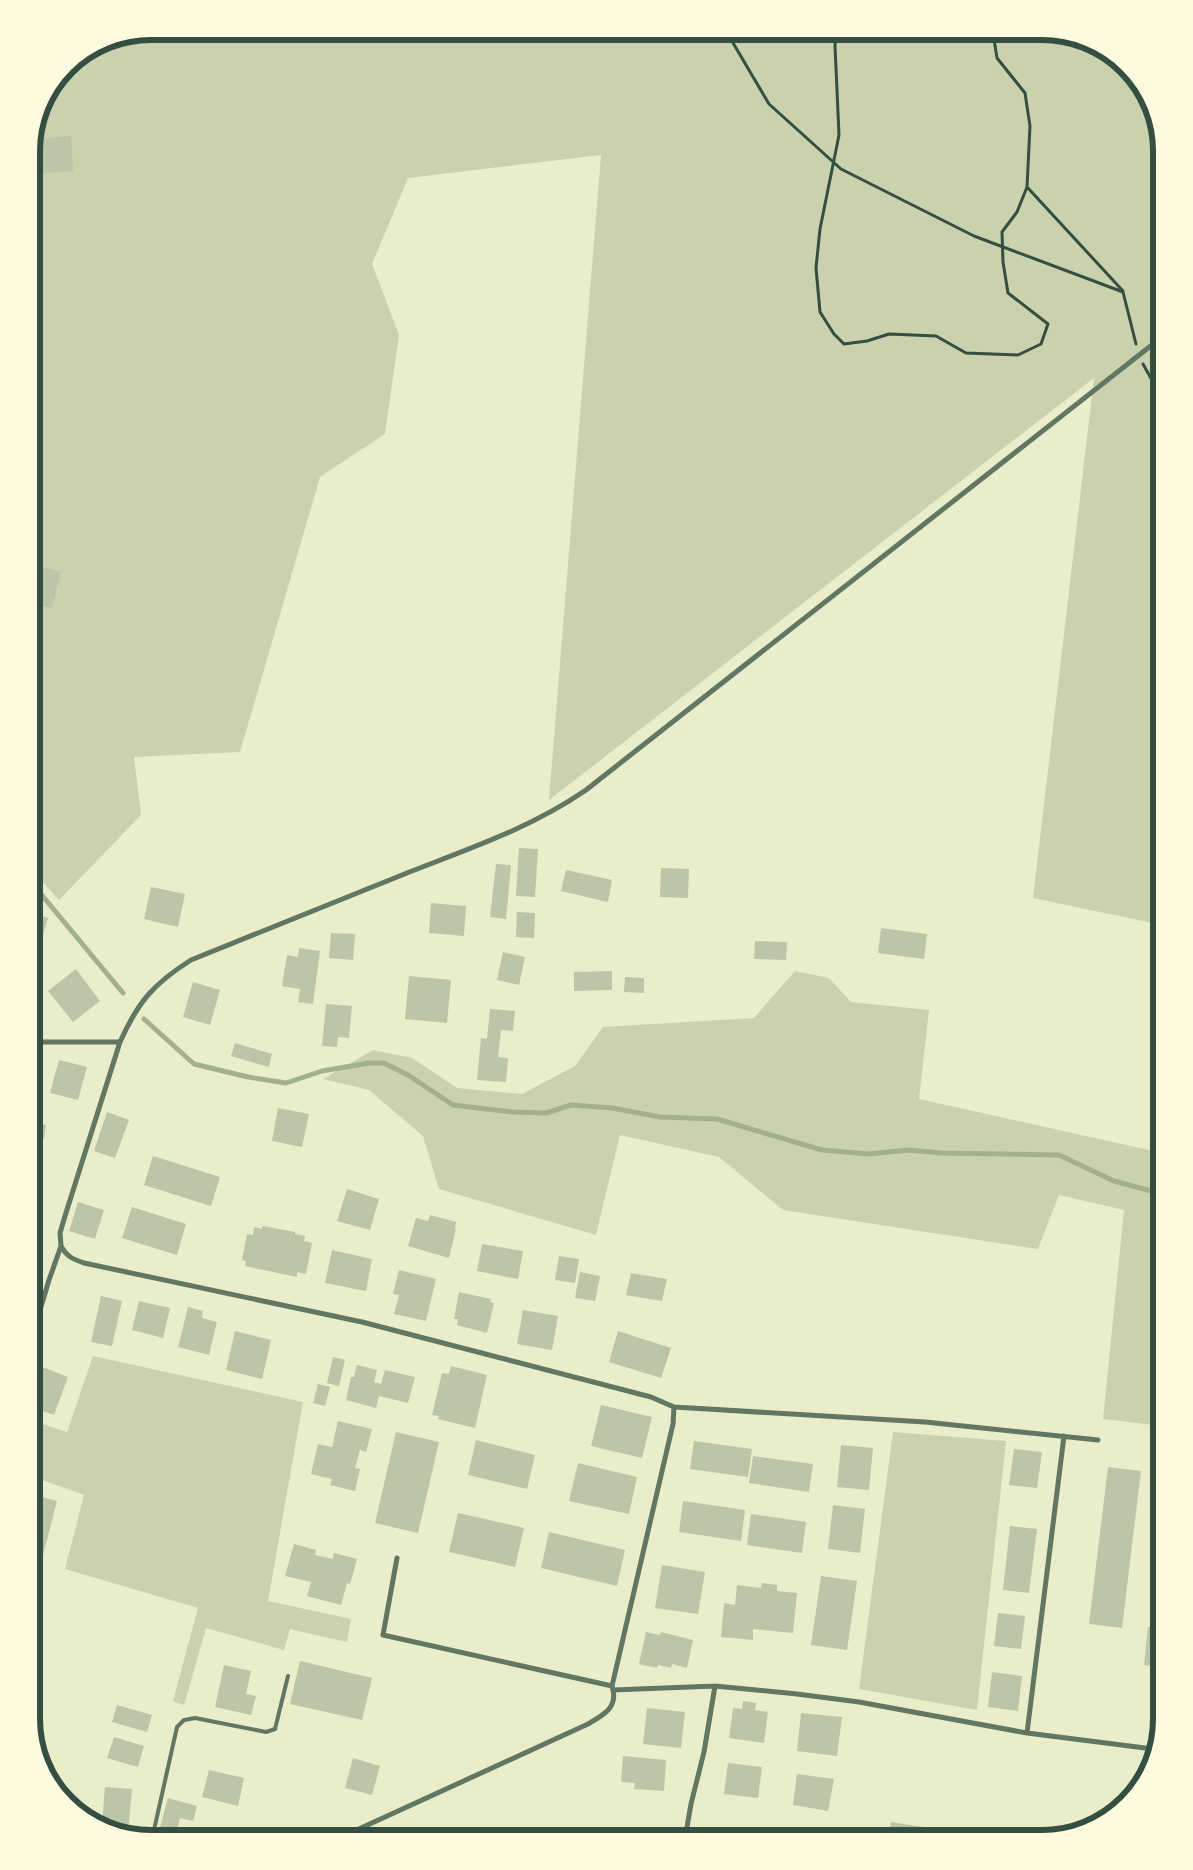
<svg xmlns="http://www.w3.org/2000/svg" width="1193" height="1870" viewBox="0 0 1193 1870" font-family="'Source Sans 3',sans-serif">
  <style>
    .green { fill: #cad2ad }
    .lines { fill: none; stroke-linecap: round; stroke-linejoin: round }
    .stream { stroke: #a3b18a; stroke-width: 5 }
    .building { fill: #bcc5a7 }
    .path { stroke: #344e41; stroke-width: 3 }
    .service { stroke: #617663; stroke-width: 4 }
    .minor { stroke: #617663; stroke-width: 5 }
    .rim { fill: none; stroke: #344e41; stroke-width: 6 }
  </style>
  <rect width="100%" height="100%" fill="#e9edc9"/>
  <!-- green -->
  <path class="green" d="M 151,31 L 1050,32 L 1109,52 L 1149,98 L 1162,151 L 1162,925 L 1033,898 L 1094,378 L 549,800 L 601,155 L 408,178 L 372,264 L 399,335 L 385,434 L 320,477 L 240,752 L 134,757 L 141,815 L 59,900 L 31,869 L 31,144 L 41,105 L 67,66 L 106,40 Z
    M 795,971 L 829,978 L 851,1002 L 929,1010 L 919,1099 L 1162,1153 L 1162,1426 L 1103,1419 L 1124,1210 L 1059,1195 L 1038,1249 L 783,1210 L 719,1157 L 620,1135 L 596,1235 L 439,1189 L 423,1136 L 369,1090 L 323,1079 L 373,1050 L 412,1058 L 457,1088 L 522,1094 L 575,1066 L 603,1027 L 754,1018 Z
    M 93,1356 L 303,1402 L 268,1601 L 351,1619 L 347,1642 L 290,1629 L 284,1650 L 206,1628 L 184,1705 L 173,1701 L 198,1608 L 65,1569 L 84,1495 L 31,1476 L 31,1420 L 67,1432 Z
    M 893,1432 L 1006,1441 L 977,1710 L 859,1689 Z"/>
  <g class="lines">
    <!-- stream -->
    <path class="stream" d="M 31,882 L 123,993
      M 144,1019 L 194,1064 L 248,1077 L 286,1083 L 322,1071 L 369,1063 L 384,1063 L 408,1075 L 453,1105 L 512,1112 L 546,1113 L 571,1105 L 612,1108 L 660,1117 L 717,1119 L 822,1150 L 868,1154 L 909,1150 L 940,1153 L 1059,1155 L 1114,1181 L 1162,1194"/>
  </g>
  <!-- building -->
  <path class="building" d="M 71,136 L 73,171 L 31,174 L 33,139 Z
    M 31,565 L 61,572 L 52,608 L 31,603 Z
    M 519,848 L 538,849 L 535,897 L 516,896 Z
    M 496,864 L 511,865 L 506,919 L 490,917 Z
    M 661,868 L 689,869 L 688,898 L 660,897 Z
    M 566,870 L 612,880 L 608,902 L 561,891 Z
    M 151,887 L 185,894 L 178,927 L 144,919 Z
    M 431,903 L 466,906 L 464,936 L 429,933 Z
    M 517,912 L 535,913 L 534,938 L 516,937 Z
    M 31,913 L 48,918 L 32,972 L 31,972 Z
    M 881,928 L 927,934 L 924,959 L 878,953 Z
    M 331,933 L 355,934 L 353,960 L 329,958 Z
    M 755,941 L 787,942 L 786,960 L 754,959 Z
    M 299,948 L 320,951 L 313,1004 L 298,1002 L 300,989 L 282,986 L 287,955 L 298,957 Z
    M 503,952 L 525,957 L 519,985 L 497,980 Z
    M 76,969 L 100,1001 L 73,1022 L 48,991 Z
    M 612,971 L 612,990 L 574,991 L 574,972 Z
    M 409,976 L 451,980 L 447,1023 L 405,1019 Z
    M 625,977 L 644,978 L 644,993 L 624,992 Z
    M 193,982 L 220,990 L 210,1025 L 183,1017 Z
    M 31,990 L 36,991 L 32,1007 L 31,1007 Z
    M 326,1004 L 352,1006 L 349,1038 L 338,1037 L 337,1047 L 322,1046 Z
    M 490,1009 L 515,1011 L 513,1031 L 501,1030 L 498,1057 L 508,1058 L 506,1082 L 477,1080 L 481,1038 L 487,1039 Z
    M 235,1043 L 272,1054 L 269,1067 L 231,1056 Z
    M 59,1060 L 87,1067 L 78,1100 L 50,1093 Z
    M 278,1108 L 309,1114 L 302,1147 L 272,1141 Z
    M 107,1112 L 129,1120 L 115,1158 L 94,1151 Z
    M 31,1122 L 46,1125 L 44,1139 L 35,1137 L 33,1150 L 41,1151 L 32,1199 Z
    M 153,1156 L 220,1177 L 211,1206 L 144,1185 Z
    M 347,1189 L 379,1199 L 370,1230 L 337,1221 Z
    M 78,1202 L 104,1210 L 95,1239 L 69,1231 Z
    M 132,1207 L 186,1224 L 177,1255 L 122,1238 Z
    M 430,1215 L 456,1222 L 455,1229 L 456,1229 L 449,1258 L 408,1246 L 416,1218 L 428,1221 Z
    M 262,1226 L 295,1232 L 295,1234 L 305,1236 L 304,1241 L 312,1243 L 306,1274 L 297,1272 L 297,1277 L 245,1266 L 246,1261 L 242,1260 L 247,1234 L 253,1235 L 254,1227 L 262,1229 Z
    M 482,1244 L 523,1251 L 518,1279 L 477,1271 Z
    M 332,1250 L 372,1259 L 366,1291 L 325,1283 Z
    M 559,1256 L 579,1259 L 575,1283 L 555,1280 Z
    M 399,1270 L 436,1279 L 426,1321 L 394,1314 L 399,1295 L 393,1294 Z
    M 580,1272 L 600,1276 L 595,1301 L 575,1298 Z
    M 631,1273 L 667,1279 L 662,1301 L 626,1295 Z
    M 459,1292 L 491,1299 L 490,1302 L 494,1303 L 487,1333 L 457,1325 L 458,1319 L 454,1319 Z
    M 101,1296 L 122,1301 L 112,1346 L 91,1342 Z
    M 139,1301 L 170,1308 L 163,1338 L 132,1330 Z
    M 188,1307 L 203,1311 L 202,1318 L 217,1322 L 209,1355 L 178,1347 Z
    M 523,1310 L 558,1316 L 552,1350 L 517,1344 Z
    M 235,1331 L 271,1340 L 262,1379 L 226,1370 Z
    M 618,1331 L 671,1348 L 661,1378 L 609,1362 Z
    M 333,1357 L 345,1360 L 339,1386 L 327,1383 Z
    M 37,1365 L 68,1377 L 54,1415 L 31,1407 L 31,1380 Z
    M 357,1365 L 377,1370 L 374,1382 L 381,1384 L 385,1370 L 415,1377 L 408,1403 L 379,1396 L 376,1408 L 346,1400 L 351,1377 L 354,1377 Z
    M 451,1366 L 487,1375 L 475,1428 L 438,1419 L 439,1416 L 432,1415 L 442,1373 L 449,1374 Z
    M 318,1384 L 330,1387 L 325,1406 L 313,1403 Z
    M 601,1405 L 652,1417 L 642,1458 L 591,1446 Z
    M 338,1421 L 372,1429 L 366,1452 L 360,1450 L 355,1468 L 360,1469 L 355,1491 L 330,1485 L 332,1479 L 311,1474 L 318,1444 L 332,1447 Z
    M 396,1432 L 439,1442 L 418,1533 L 375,1523 Z
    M 476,1440 L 535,1455 L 527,1489 L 468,1475 Z
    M 694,1441 L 752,1449 L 748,1477 L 690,1469 Z
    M 841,1445 L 873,1448 L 869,1490 L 837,1487 Z
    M 1014,1449 L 1042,1452 L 1037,1488 L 1009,1485 Z
    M 753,1456 L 813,1464 L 809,1492 L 749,1483 Z
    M 578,1463 L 637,1477 L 629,1514 L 569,1501 Z
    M 1108,1467 L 1141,1471 L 1122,1628 L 1089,1624 Z
    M 31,1494 L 57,1501 L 40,1567 L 31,1565 Z
    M 683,1501 L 745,1510 L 741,1541 L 679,1532 Z
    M 833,1505 L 865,1509 L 860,1553 L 828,1549 Z
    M 458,1513 L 524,1528 L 515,1567 L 449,1552 Z
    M 751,1514 L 806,1522 L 802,1553 L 747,1545 Z
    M 1010,1526 L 1037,1529 L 1029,1593 L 1003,1590 Z
    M 549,1532 L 625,1550 L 617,1586 L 541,1568 Z
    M 294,1544 L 316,1550 L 315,1555 L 333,1559 L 334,1553 L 357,1559 L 350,1584 L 347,1583 L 341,1605 L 307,1596 L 311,1582 L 285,1576 Z
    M 662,1565 L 705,1572 L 698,1614 L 655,1608 Z
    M 821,1576 L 857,1581 L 847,1650 L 811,1645 Z
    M 762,1583 L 777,1585 L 777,1591 L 797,1593 L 793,1633 L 753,1629 L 753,1640 L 721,1637 L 724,1603 L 735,1605 L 737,1585 L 761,1588 Z
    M 998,1613 L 1025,1616 L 1021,1649 L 994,1646 Z
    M 1148,1627 L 1162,1629 L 1162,1667 L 1144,1665 Z
    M 646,1632 L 660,1635 L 661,1632 L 693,1640 L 687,1668 L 672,1664 L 671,1668 L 658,1665 L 657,1668 L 639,1664 Z
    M 300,1661 L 372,1678 L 362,1720 L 290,1704 Z
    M 224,1665 L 251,1671 L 246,1694 L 256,1696 L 251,1715 L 215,1707 Z
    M 992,1672 L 1022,1676 L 1018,1711 L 988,1707 Z
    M 743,1701 L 756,1703 L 755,1710 L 768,1712 L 764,1743 L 729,1738 L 733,1708 L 742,1709 Z
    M 117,1705 L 152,1715 L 147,1732 L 112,1722 Z
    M 647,1708 L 685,1712 L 681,1748 L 643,1744 Z
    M 801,1713 L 842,1717 L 837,1756 L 797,1751 Z
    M 114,1737 L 144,1746 L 138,1767 L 107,1758 Z
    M 623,1756 L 666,1760 L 664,1791 L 634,1789 L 635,1783 L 621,1782 Z
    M 353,1758 L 380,1766 L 372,1795 L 345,1788 Z
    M 728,1763 L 762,1767 L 758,1798 L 724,1794 Z
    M 43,1770 L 53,1771 L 52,1781 L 44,1772 Z
    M 209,1770 L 244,1778 L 238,1806 L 202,1797 Z
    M 797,1774 L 834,1779 L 828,1811 L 793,1805 Z
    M 105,1787 L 132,1789 L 128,1833 L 102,1824 Z
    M 168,1798 L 197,1806 L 193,1821 L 180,1818 L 175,1839 L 157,1839 Z
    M 891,1822 L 930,1828 L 929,1839 L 888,1839 Z"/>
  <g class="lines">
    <!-- path -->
    <path class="path" d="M 726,31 L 769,104 L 841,169 L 974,236 L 1123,292 L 1136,344
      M 836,31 L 835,46 L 839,135 L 820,229 L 816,268 L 820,312 L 834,334 L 844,344 L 867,341 L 889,334 L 936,336 L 966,353 L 1018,355 L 1041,344 L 1048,324 L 1008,293 L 1003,262 L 1002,232 L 1017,212 L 1027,187
      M 1004,32 L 994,39 L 997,58 L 1025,93 L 1030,126 L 1027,187 L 1123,291
      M 1143,364 L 1157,389 L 1162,412
      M 1162,576 L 1157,558 L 1162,541"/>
    <!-- service -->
    <path class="service" d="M 31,481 L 39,481
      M 152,1839 L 177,1727 L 184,1720 L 195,1718 L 266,1732 L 275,1729 L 288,1676"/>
    <!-- minor -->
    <path class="minor" d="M 31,1042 L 120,1042
      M 61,1246 C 67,1257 73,1259 84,1263 L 362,1322 L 651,1397 L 674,1407 L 925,1422 L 1098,1440
      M 31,1340 L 49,1280 L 61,1246 L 60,1233 L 65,1216 L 120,1042 C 138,1002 153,984 191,960 C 263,931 335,902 407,873 C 468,849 531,828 586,790 L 1162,337
      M 397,1558 L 383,1635 L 612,1686
      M 613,1690 L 715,1686 L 797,1694 L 859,1702 L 1027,1733 L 1153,1749
      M 1027,1733 L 1064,1436
      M 337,1839 L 588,1724 C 604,1715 619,1707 612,1686 L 673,1424 L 674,1407
      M 685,1839 L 691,1804 L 704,1752 L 715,1686"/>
  </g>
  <!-- crop -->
  <path d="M0 0H1193V1870H0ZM151 40H1042A111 111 0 0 1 1153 151V1719A111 111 0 0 1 1042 1830H151A111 111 0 0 1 40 1719V151A111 111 0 0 1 151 40Z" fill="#fefae0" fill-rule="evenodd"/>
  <path class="rim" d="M151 40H1042A111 111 0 0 1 1153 151V1719A111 111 0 0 1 1042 1830H151A111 111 0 0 1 40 1719V151A111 111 0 0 1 151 40Z"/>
</svg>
